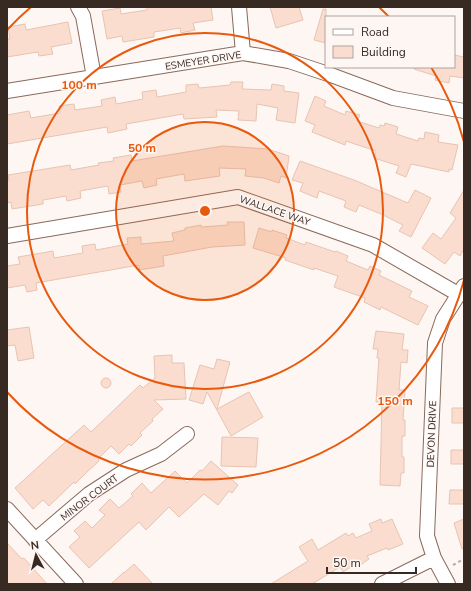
<svg xmlns="http://www.w3.org/2000/svg" width="471" height="591" viewBox="0 0 471 591" font-family="'Nunito Sans',sans-serif">
  <style>
    .building { fill: #faddce; stroke: #e7c4b2 }
    .lines { fill: none; stroke-linecap: round; stroke-linejoin: round }
    .street-casing { stroke: #8a6a5b; stroke-width: 16 }
    .path { stroke: #b5aba6; stroke-width: 2; stroke-dasharray: 3 3; stroke-linecap: butt }
    .street { stroke: #fff; stroke-width: 14 }
    .ring { fill: none; stroke: #e8590c; stroke-width: 2 }
    .labels { text-anchor: middle; stroke-width: 3; stroke-linejoin: round; paint-order: stroke }
    .street-label { font-size: 10px; fill: #372a23; stroke: #fef6f3 }
    .centre { fill: #e8590c; stroke: #fef6f3; stroke-width: 2 }
    .ring-label { font-size: 12px; text-anchor: middle; font-weight: bold; fill: #e8590c; stroke: #fef6f3; stroke-width: 3; stroke-linejoin: round; paint-order: stroke }
  </style>
  <rect width="100%" height="100%" fill="#fef6f3"/>
  <!-- building -->
  <path class="building" d="M 147,7 L 211,7 L 213,20 L 193,23 L 195,30 L 181,33 L 180,28 L 154,32 L 154,37 L 123,42 L 122,36 L 107,39 L 102,11 L 120,8 L 121,14 L 147,10 Z
    M 270,7 L 299,7 L 303,20 L 276,28 Z
    M 323,9 L 326,9 L 326,43 L 314,40 Z
    M 68,22 L 72,43 L 51,47 L 53,54 L 39,56 L 38,52 L 7,57 L 7,39 L 10,39 L 8,27 L 25,24 L 26,30 Z
    M 454,55 L 464,57 L 464,78 L 450,76 L 449,83 L 435,80 L 436,76 L 414,69 L 414,67 L 454,67 Z
    M 231,82 L 243,82 L 242,89 L 271,90 L 272,84 L 284,86 L 284,91 L 299,93 L 295,123 L 276,120 L 278,108 L 257,104 L 256,121 L 238,120 L 239,111 L 216,110 L 217,117 L 184,119 L 183,114 L 126,124 L 127,129 L 108,133 L 107,127 L 7,144 L 7,115 L 29,111 L 31,118 L 60,113 L 59,106 L 74,104 L 75,110 L 102,106 L 101,100 L 115,97 L 116,104 L 143,99 L 142,92 L 156,90 L 157,97 L 186,92 L 186,85 L 198,84 L 199,88 L 230,85 Z
    M 315,96 L 326,101 L 324,106 L 345,115 L 346,111 L 360,115 L 357,121 L 379,128 L 380,125 L 384,126 L 385,123 L 398,127 L 396,134 L 418,141 L 419,138 L 424,139 L 425,132 L 439,135 L 438,142 L 458,145 L 452,170 L 449,169 L 449,172 L 411,164 L 406,177 L 396,173 L 399,166 L 374,158 L 376,151 L 346,141 L 345,145 L 312,132 L 315,125 L 305,121 Z
    M 223,146 L 268,149 L 289,156 L 286,178 L 281,176 L 279,183 L 264,178 L 245,176 L 246,169 L 219,168 L 220,176 L 185,181 L 184,174 L 156,179 L 157,185 L 144,188 L 142,181 L 120,185 L 121,192 L 109,194 L 108,186 L 80,191 L 81,198 L 67,201 L 66,196 L 43,200 L 43,204 L 12,209 L 11,202 L 7,203 L 7,181 L 9,180 L 8,175 L 70,165 L 71,170 L 99,165 L 98,163 L 114,161 L 113,158 L 131,155 L 132,161 Z
    M 300,161 L 354,180 L 408,203 L 415,190 L 431,198 L 411,237 L 399,231 L 403,225 L 381,214 L 359,205 L 356,212 L 344,207 L 346,201 L 319,191 L 317,198 L 300,191 L 303,183 L 292,180 Z
    M 464,190 L 464,249 L 460,256 L 454,252 L 445,264 L 422,248 L 433,233 L 441,239 L 456,218 L 450,213 Z
    M 227,222 L 244,222 L 245,245 L 212,247 L 163,256 L 164,266 L 139,270 L 139,265 L 36,283 L 37,290 L 27,292 L 25,285 L 7,288 L 7,266 L 20,264 L 18,257 L 53,251 L 54,258 L 83,253 L 82,246 L 95,244 L 96,250 L 128,244 L 127,238 L 141,237 L 141,244 L 174,241 L 172,233 L 185,230 L 185,228 L 201,225 L 201,227 L 228,225 Z
    M 259,228 L 272,232 L 272,230 L 287,235 L 286,238 L 305,245 L 306,242 L 335,252 L 336,251 L 348,256 L 346,261 L 368,270 L 370,266 L 381,271 L 379,275 L 412,291 L 409,297 L 428,306 L 418,325 L 381,307 L 380,310 L 364,302 L 365,298 L 334,287 L 338,276 L 314,268 L 314,270 L 285,260 L 286,258 L 253,248 Z
    M 29,327 L 34,358 L 18,361 L 15,345 L 7,346 L 7,330 Z
    M 376,331 L 404,334 L 402,350 L 408,350 L 407,363 L 401,362 L 399,390 L 405,390 L 403,420 L 405,420 L 405,436 L 402,436 L 402,457 L 404,457 L 404,473 L 401,473 L 400,486 L 380,485 L 382,402 L 376,402 L 379,358 L 377,358 L 378,349 L 373,349 Z
    M 172,355 L 172,363 L 184,363 L 186,399 L 154,400 L 163,409 L 152,419 L 153,421 L 140,433 L 142,435 L 131,446 L 129,444 L 119,454 L 111,446 L 98,459 L 99,461 L 86,473 L 75,484 L 74,482 L 49,506 L 43,500 L 33,509 L 15,488 L 84,425 L 91,432 L 140,385 L 143,388 L 155,378 L 154,356 Z
    M 217,359 L 230,362 L 217,409 L 249,392 L 263,417 L 231,436 L 207,392 L 203,404 L 189,400 L 200,365 L 214,369 Z
    M101 383a5 5 0 1 1 10 0a5 5 0 1 1-10 0Z
    M 452,408 L 464,408 L 464,423 L 452,423 Z
    M 222,437 L 258,438 L 256,467 L 221,466 Z
    M 451,450 L 464,450 L 464,464 L 451,464 Z
    M 211,461 L 238,485 L 232,493 L 229,491 L 218,505 L 204,494 L 179,517 L 169,507 L 146,530 L 139,522 L 89,568 L 69,547 L 80,537 L 74,531 L 85,521 L 92,528 L 105,515 L 99,510 L 110,499 L 119,508 L 133,496 L 131,494 L 142,483 L 151,493 L 175,471 L 187,483 L 200,470 L 202,471 Z
    M 450,490 L 464,490 L 464,504 L 449,504 Z
    M 381,519 L 382,523 L 392,519 L 403,544 L 388,550 L 387,548 L 367,556 L 369,559 L 356,568 L 354,565 L 343,572 L 340,567 L 312,584 L 271,584 L 308,561 L 299,547 L 312,539 L 318,550 L 346,533 L 348,536 L 353,533 L 356,538 L 372,531 L 369,524 Z
    M 464,519 L 464,549 L 462,549 L 454,523 Z
    M 7,543 L 22,559 L 24,558 L 47,584 L 7,584 Z
    M 134,564 L 153,584 L 111,584 L 124,572 L 124,573 Z"/>
  <g class="lines">
    <defs>
      <path id="street" d="M 78,7 L 83,16 L 94,77
        M 239,7 L 243,53
        M 7,91 L 243,53 L 289,61 L 331,75 L 393,98 L 464,111
        M 7,236 L 238,197 L 373,245 L 458,294
        M 7,509 L 76,584
        M 35,540 L 89,494 L 126,470 L 161,454 L 187,434
        M 382,584 L 434,558
        M 448,584 L 434,558 L 427,536 L 435,343 L 443,319 L 464,286"/>
    </defs>
    <!-- street casing -->
    <use href="#street" class="street-casing"/>
    <!-- path -->
    <path class="path" d="M 453,565 L 464,559"/>
    <!-- street -->
    <use href="#street" class="street"/>
  </g>
  <!-- distance rings -->
  <circle cx="205" cy="211" r="89" fill="#e8590c" fill-opacity=".12"/>
  <g class="ring">
    <circle cx="205" cy="211" r="89"/>
    <circle cx="205" cy="211" r="178"/>
    <path d="M464 280A268 268 0 0 1 7 392M7 30A268 268 0 0 1 31 7M379 7A268 268 0 0 1 389 17M431 67A268 268 0 0 1 464 142"/>
  </g>
  <g class="labels">
    <!-- street labels -->
    <g class="street-label">
      <text transform="translate(203 60) rotate(-9)" y="4">ESMEYER DRIVE</text>
      <text transform="translate(275 210) rotate(19)" y="4">WALLACE WAY</text>
      <text transform="translate(431 434) rotate(-88)" y="4">DEVON DRIVE</text>
      <text transform="translate(89 497) rotate(-37)" y="4">MINOR COURT</text>
    </g>
  </g>
  <circle cx="205" cy="211" r="6" class="centre"/>
  <g class="ring-label">
    <text x="79" y="89">100 m</text>
    <text x="142" y="152">50 m</text>
    <text x="395" y="405">150 m</text>
  </g>
  <!-- border -->
  <rect width="471" height="591" fill="none" stroke="#372a23" stroke-width="16"/>
  <!-- legend -->
  <rect x="325" y="16" width="130" height="52" fill="#fef6f3" stroke="#aea4a0"/>
  <rect x="333" y="29" width="20" height="6" fill="#ffffff" stroke="#aea4a0"/>
  <text x="361" y="36" font-size="12" fill="#372a23">Road</text>
  <rect x="333" y="46" width="20" height="12" fill="#faddce" stroke="#aea4a0"/>
  <text x="361" y="56" font-size="12" fill="#372a23">Building</text>
  <!-- north arrow -->
  <g transform="translate(36 555) rotate(353)" stroke="#fef6f3" stroke-width="3" paint-order="stroke">
  <path d="M0-3L7 15L0 10L-7 15Z" fill="#372a23"/>
  <text y="-6" font-size="11" font-weight="bold" text-anchor="middle" fill="#372a23">N</text>
  </g>
  <!-- scale -->
  <path d="M327 567v6h89v-6" fill="none" stroke="#372a23" stroke-width="2"/>
  <text x="333" y="567" font-size="12" fill="#372a23" stroke="#fef6f3" stroke-width="3" paint-order="stroke">50 m</text>
</svg>
